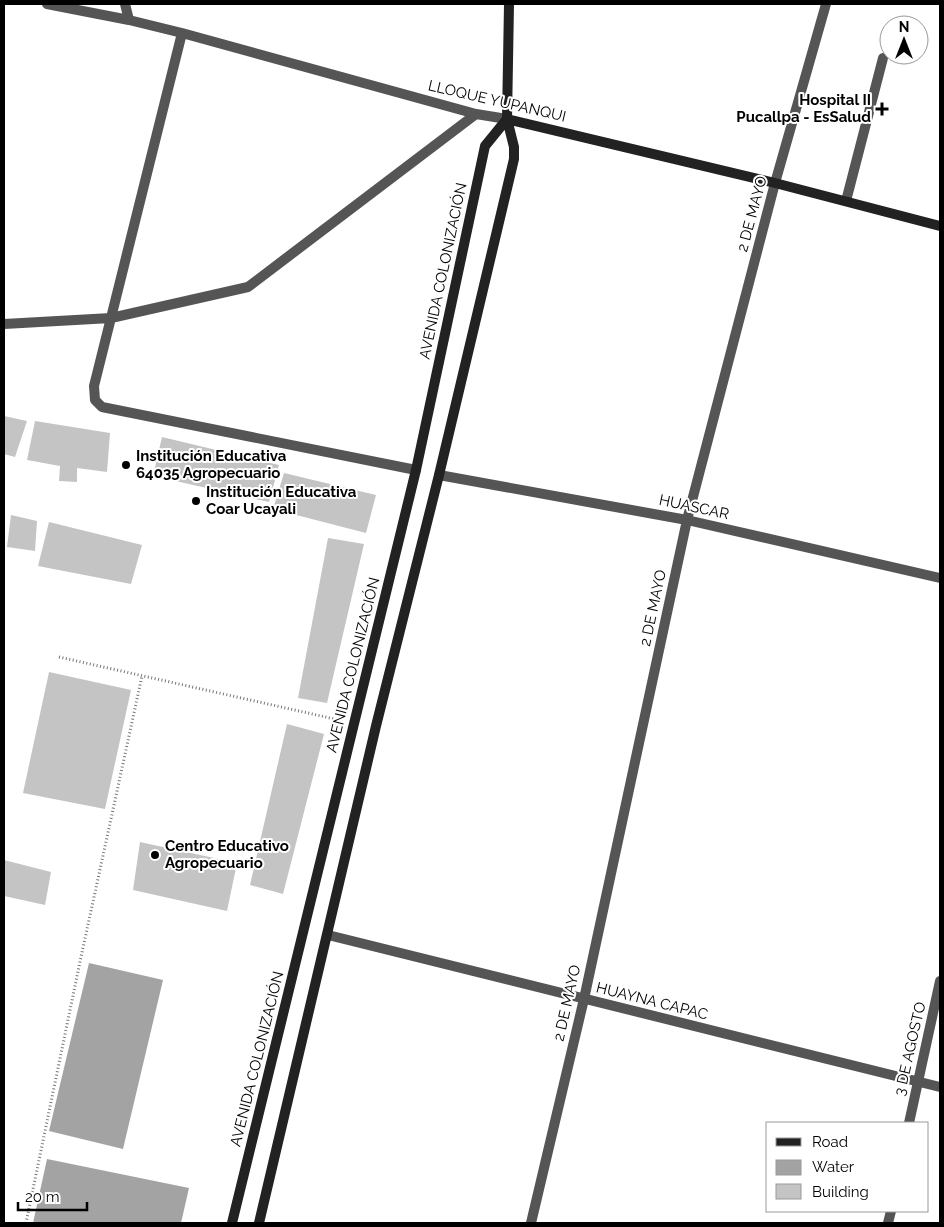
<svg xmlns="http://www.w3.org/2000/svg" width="944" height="1227" viewBox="0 0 944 1227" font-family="Raleway,sans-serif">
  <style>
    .water { fill: #a3a3a3 }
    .building { fill: #c4c4c4 }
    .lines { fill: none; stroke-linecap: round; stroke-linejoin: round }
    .path { stroke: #777; stroke-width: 3; stroke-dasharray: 1 2.5; stroke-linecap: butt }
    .lane { stroke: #555; stroke-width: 10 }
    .street { stroke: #555; stroke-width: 10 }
    .secondary { stroke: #222; stroke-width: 10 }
    .poi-dot { fill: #000; stroke: #fff; stroke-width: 2 }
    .labels { text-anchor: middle; stroke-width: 4; stroke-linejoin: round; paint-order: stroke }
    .poi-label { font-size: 15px; font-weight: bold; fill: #000; stroke: #fff; text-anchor: start }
    .street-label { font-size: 15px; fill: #000; stroke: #fff }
  </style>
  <rect width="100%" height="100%" fill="#fff"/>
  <!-- water -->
  <path class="water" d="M 89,963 L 163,980 L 123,1149 L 49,1131 Z
    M 47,1159 L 189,1188 L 181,1223 L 33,1223 Z"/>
  <!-- building -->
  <path class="building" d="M 4,416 L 27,421 L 15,457 L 4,454 Z
    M 35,421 L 110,433 L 107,472 L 77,468 L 77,482 L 59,481 L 60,466 L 27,460 Z
    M 162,437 L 279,465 L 269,502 L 153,476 Z
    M 284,473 L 376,495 L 366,533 L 273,509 Z
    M 11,515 L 37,521 L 35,551 L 7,547 Z
    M 49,522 L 142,545 L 131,584 L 38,566 Z
    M 328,538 L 364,544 L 327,703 L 298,698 Z
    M 49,672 L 131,690 L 105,809 L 23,793 Z
    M 287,724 L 324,734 L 283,894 L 250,885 Z
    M 140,842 L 237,863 L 227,911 L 133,890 Z
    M 4,860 L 51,872 L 45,905 L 4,896 Z"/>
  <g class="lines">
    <!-- path -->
    <path class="path" d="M 59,657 L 339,720
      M 26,1223 L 81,957 L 142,676"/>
    <!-- lane -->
    <path class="lane" d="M 846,201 L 883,58"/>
    <!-- street -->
    <path class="street" d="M 47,4 L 129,20 L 182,33 L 476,114 L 507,119
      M 125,4 L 129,20
      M 182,33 L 94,386 L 95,400 L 102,407 L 416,470
      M 4,324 L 111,318 L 248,287 L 476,114
      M 439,475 L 687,520 L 940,578
      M 328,935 L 940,1087
      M 909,1123 L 940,981
      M 531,1223 L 584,999 L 687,520 L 775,183 L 826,4
      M 888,1223 L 891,1211"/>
    <!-- secondary -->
    <path class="secondary" d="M 507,119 L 775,183 L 940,226
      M 232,1223 L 416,470 L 485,146 L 507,119
      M 259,1223 L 376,726 L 439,475 L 514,159 L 514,147 L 507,119 L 509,4"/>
  </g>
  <!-- markers -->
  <g class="poi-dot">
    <path d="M879.5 101.5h5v5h5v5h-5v5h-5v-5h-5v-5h5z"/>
    <circle cx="126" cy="465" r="5"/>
    <circle cx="196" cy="501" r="5"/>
    <circle cx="155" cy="855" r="5"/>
  </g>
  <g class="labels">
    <!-- poi labels -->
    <g class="poi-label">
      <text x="871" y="105" text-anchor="end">Hospital II<tspan x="871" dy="17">Pucallpa - EsSalud</tspan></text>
      <text x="136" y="461">Institución Educativa<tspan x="136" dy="17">64035 Agropecuario</tspan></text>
      <text x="206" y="497">Institución Educativa<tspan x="206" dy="17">Coar Ucayali</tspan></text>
      <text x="165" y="851">Centro Educativo<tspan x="165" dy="17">Agropecuario</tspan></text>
    </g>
    <!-- street labels -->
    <g class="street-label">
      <text transform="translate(497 101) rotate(13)" y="5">LLOQUE YUPANQUI</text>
      <text transform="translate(752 214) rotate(-75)" y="5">2 DE MAYO</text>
      <text transform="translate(443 271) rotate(-78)" y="5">AVENIDA COLONIZACIÓN</text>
      <text transform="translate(694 507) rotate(12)" y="5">HUASCAR</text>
      <text transform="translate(653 608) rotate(-78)" y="5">2 DE MAYO</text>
      <text transform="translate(353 665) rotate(-76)" y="5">AVENIDA COLONIZACIÓN</text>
      <text transform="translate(652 1001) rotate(14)" y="5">HUAYNA CAPAC</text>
      <text transform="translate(567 1003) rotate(-77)" y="5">2 DE MAYO</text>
      <text transform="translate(910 1049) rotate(-77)" y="5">3 DE AGOSTO</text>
      <text transform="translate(257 1059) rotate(-76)" y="5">AVENIDA COLONIZACIÓN</text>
    </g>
  </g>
  <!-- border -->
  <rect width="944" height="1227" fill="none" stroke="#000000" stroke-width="10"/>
  <!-- legend -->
  <rect x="766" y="1122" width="162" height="90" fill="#ffffff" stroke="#999999"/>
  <rect x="776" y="1138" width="25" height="8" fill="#222222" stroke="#999999"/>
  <text x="812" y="1147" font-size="15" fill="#000000">Road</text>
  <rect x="776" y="1160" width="25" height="15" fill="#a3a3a3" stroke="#999999"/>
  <text x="812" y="1172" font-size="15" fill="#000000">Water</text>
  <rect x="776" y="1184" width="25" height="15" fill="#c4c4c4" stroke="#999999"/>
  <text x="812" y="1197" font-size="15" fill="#000000">Building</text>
  <!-- north arrow -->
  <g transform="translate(904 40)"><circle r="24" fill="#ffffff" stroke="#999999"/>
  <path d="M0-4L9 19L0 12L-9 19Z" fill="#000000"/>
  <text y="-8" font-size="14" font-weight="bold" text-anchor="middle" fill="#000000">N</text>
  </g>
  <!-- scale -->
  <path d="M18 1202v8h69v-8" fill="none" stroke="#000000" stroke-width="2.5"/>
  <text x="25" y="1202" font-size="15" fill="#000000" stroke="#ffffff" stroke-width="4" paint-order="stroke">20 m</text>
</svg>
